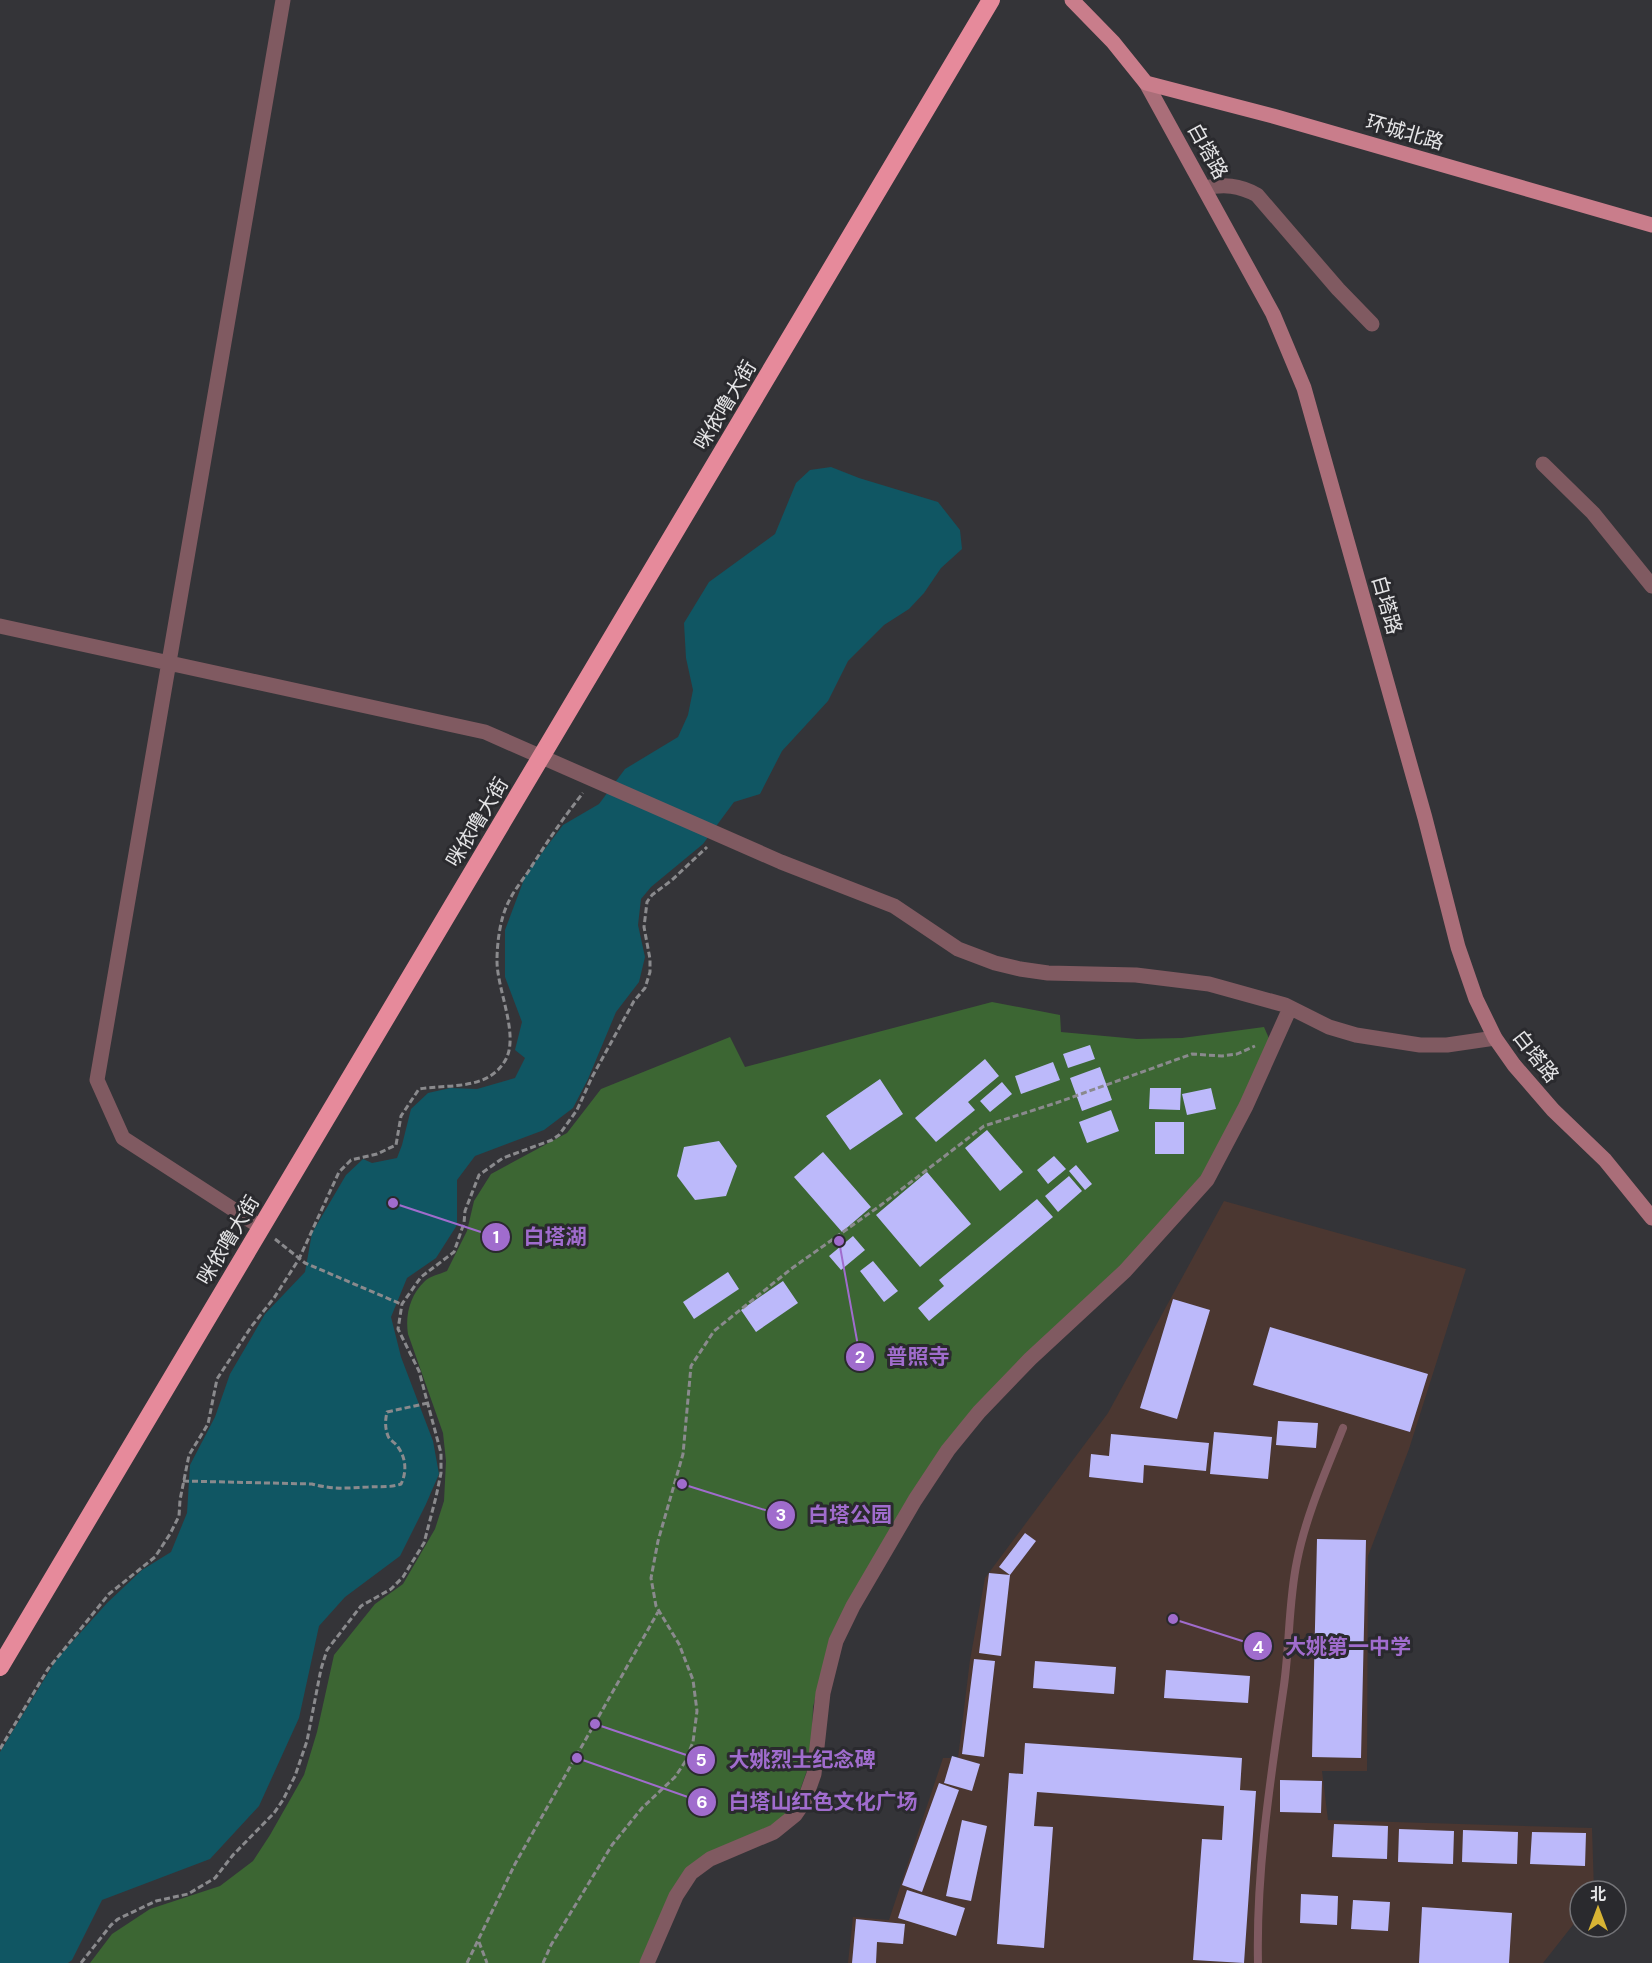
<svg xmlns="http://www.w3.org/2000/svg" width="1652" height="1963" viewBox="0 0 1652 1963" font-family="'DM Sans','Noto Sans SC',sans-serif">
  <style>
    .education { fill: #4b3731 }
    .green { fill: #3c6633 }
    .water { fill: #105663 }
    .building { fill: #bcb9fa }
    .lines { fill: none; stroke-linecap: round; stroke-linejoin: round }
    .path { stroke: #8a8a8d; stroke-width: 3; stroke-dasharray: 6 3; stroke-linecap: butt }
    .lane { stroke: #805a61; stroke-width: 8 }
    .street { stroke: #805a61; stroke-width: 15 }
    .secondary { stroke: #aa6e79; stroke-width: 15 }
    .primary { stroke: #c97d8b; stroke-width: 15 }
    .highway { stroke: #e68a9b; stroke-width: 18 }
    .labels { text-anchor: middle; stroke-width: 6; stroke-linejoin: round; paint-order: stroke }
    .street-label { font-size: 20px; fill: #e4e4e6; stroke: #2a2a2e }
    .leader { fill: none; stroke: #a06ccd; stroke-width: 2 }
    .callout-dot { fill: #a06ccd; stroke: #2a2a2e; stroke-width: 2 }
    .mark-label { font-size: 18px; text-anchor: middle; font-weight: bold; fill: #fff }
    .callout-label { font-size: 21px; text-anchor: middle; font-weight: bold; fill: #a06ccd; stroke: #2a2a2e; stroke-width: 6; stroke-linejoin: round; paint-order: stroke }
  </style>
  <rect width="100%" height="100%" fill="#343438"/>
  <!-- education -->
  <path class="education" d="M 1224,1201 L 1466,1269 L 1409,1449 L 1368,1556 L 1367,1771 L 1322,1771 L 1328,1820 L 1592,1828 L 1594,1891 L 1580,1891 L 1580,1916 L 1543,1963 L 848,1963 L 853,1917 L 889,1920 L 943,1758 L 958,1758 L 970,1660 L 985,1578 L 1108,1413 Z"/>
  <!-- green -->
  <path class="green" d="M 992,1002 L 1060,1015 L 1061,1032 L 1137,1039 L 1182,1038 L 1264,1027 L 1271,1043 L 1211,1165 L 1118,1270 L 985,1396 L 828,1648 L 813,1707 L 811,1759 L 793,1810 L 776,1823 L 699,1859 L 643,1963 L 90,1963 L 112,1934 L 150,1909 L 220,1886 L 253,1861 L 270,1835 L 304,1775 L 317,1732 L 334,1655 L 375,1604 L 403,1584 L 435,1529 L 444,1501 L 446,1461 L 443,1433 L 408,1334 C 405,1315 410,1295 425,1281 C 430,1276 440,1274 447,1271 L 467,1231 L 474,1201 L 491,1174 L 567,1133 L 601,1089 L 730,1037 L 745,1067 Z"/>
  <!-- water -->
  <path class="water" d="M 831,467 L 859,478 L 938,502 L 960,530 L 962,549 L 941,568 L 924,593 L 909,609 L 884,625 L 848,661 L 828,701 L 782,751 L 760,794 L 734,802 L 703,844 L 651,887 L 641,899 L 638,925 L 645,957 L 639,982 L 616,1012 L 588,1079 L 573,1108 L 544,1130 L 475,1156 L 457,1180 L 457,1225 L 436,1258 L 407,1278 L 391,1317 L 401,1357 L 433,1441 L 439,1474 L 426,1504 L 400,1556 L 345,1597 L 319,1626 L 299,1718 L 259,1806 L 210,1859 L 102,1900 L 72,1960 L 68,1963 L 0,1963 L 0,1752 L 56,1660 L 107,1603 L 142,1570 L 171,1552 L 187,1513 L 190,1465 L 215,1417 L 230,1374 L 265,1314 L 305,1272 L 312,1233 L 346,1175 L 363,1159 L 372,1163 L 397,1158 L 402,1145 L 411,1109 L 428,1093 L 450,1088 L 477,1089 L 515,1078 L 525,1058 L 515,1050 L 522,1022 L 505,977 L 505,930 L 526,874 L 563,825 L 599,804 L 625,769 L 678,737 L 688,715 L 693,690 L 686,658 L 684,623 L 709,582 L 775,534 L 796,483 L 810,470 Z"/>
  <!-- building -->
  <path class="building" d="M 1090,1045 L 1095,1059 L 1068,1068 L 1063,1054 Z
    M 985,1059 L 999,1076 L 968,1102 L 975,1110 L 936,1142 L 915,1118 Z
    M 1053,1062 L 1060,1080 L 1021,1094 L 1015,1076 Z
    M 1100,1067 L 1112,1100 L 1082,1111 L 1070,1078 Z
    M 880,1079 L 903,1114 L 850,1150 L 826,1116 Z
    M 1002,1082 L 1012,1094 L 990,1112 L 980,1101 Z
    M 1150,1088 L 1181,1088 L 1180,1110 L 1149,1109 Z
    M 1211,1088 L 1216,1109 L 1187,1115 L 1182,1094 Z
    M 1111,1110 L 1119,1131 L 1087,1143 L 1079,1122 Z
    M 1155,1122 L 1184,1122 L 1184,1154 L 1155,1154 Z
    M 987,1130 L 1023,1172 L 1000,1191 L 965,1148 Z
    M 719,1141 L 737,1166 L 726,1196 L 695,1200 L 677,1176 L 684,1147 Z
    M 823,1152 L 871,1207 L 842,1232 L 794,1177 Z
    M 1054,1156 L 1066,1169 L 1048,1184 L 1037,1170 Z
    M 1076,1165 L 1092,1184 L 1085,1190 L 1069,1171 Z
    M 927,1172 L 971,1224 L 920,1267 L 876,1215 Z
    M 1069,1176 L 1082,1191 L 1058,1212 L 1045,1196 Z
    M 1037,1199 L 1053,1217 L 929,1321 L 918,1308 L 944,1286 L 939,1280 Z
    M 853,1236 L 865,1250 L 841,1270 L 829,1256 Z
    M 873,1261 L 898,1291 L 884,1302 L 860,1271 Z
    M 728,1272 L 739,1289 L 694,1319 L 683,1302 Z
    M 783,1281 L 798,1303 L 756,1332 L 741,1310 Z
    M 1173,1299 L 1210,1310 L 1177,1419 L 1140,1408 Z
    M 1270,1327 L 1428,1374 L 1410,1432 L 1253,1385 Z
    M 1278,1421 L 1318,1423 L 1316,1448 L 1276,1445 Z
    M 1214,1432 L 1272,1437 L 1268,1479 L 1210,1474 Z
    M 1111,1434 L 1209,1443 L 1206,1471 L 1144,1465 L 1143,1483 L 1089,1477 L 1091,1454 L 1109,1456 Z
    M 1025,1533 L 1036,1541 L 1010,1575 L 1001,1656 L 979,1653 L 989,1573 L 1010,1575 L 999,1567 Z
    M 1317,1539 L 1366,1540 L 1361,1758 L 1312,1757 Z
    M 974,1659 L 995,1661 L 984,1757 L 962,1754 Z
    M 1035,1661 L 1116,1667 L 1114,1694 L 1033,1688 Z
    M 1166,1670 L 1250,1676 L 1248,1703 L 1164,1698 Z
    M 1025,1743 L 1242,1758 L 1240,1790 L 1256,1791 L 1244,1963 L 1193,1960 L 1202,1839 L 1222,1840 L 1224,1806 L 1037,1792 L 1034,1826 L 1053,1827 L 1044,1948 L 997,1944 L 1009,1773 L 1023,1774 Z
    M 952,1756 L 980,1764 L 972,1791 L 944,1783 Z
    M 1280,1780 L 1322,1781 L 1321,1813 L 1280,1812 Z
    M 939,1783 L 959,1790 L 922,1892 L 902,1885 Z
    M 962,1820 L 987,1826 L 971,1901 L 946,1896 Z
    M 1334,1824 L 1388,1826 L 1387,1859 L 1332,1857 Z
    M 1399,1829 L 1454,1831 L 1453,1864 L 1398,1862 Z
    M 1463,1830 L 1518,1832 L 1517,1864 L 1462,1862 Z
    M 1532,1832 L 1586,1833 L 1585,1866 L 1530,1864 Z
    M 907,1890 L 965,1908 L 956,1936 L 898,1918 Z
    M 1301,1894 L 1338,1896 L 1337,1925 L 1300,1923 Z
    M 1353,1900 L 1390,1902 L 1388,1931 L 1351,1929 Z
    M 1422,1907 L 1512,1913 L 1509,1963 L 1419,1963 Z
    M 856,1919 L 905,1924 L 903,1944 L 877,1942 L 876,1963 L 852,1963 Z"/>
  <g class="lines">
    <!-- path -->
    <path class="path" d="M 275,1239 L 305,1263 L 401,1304
      M 183,1481 L 312,1484 C 335,1490 346,1488 368,1487 C 381,1486 389,1488 401,1484 C 407,1472 406,1458 398,1447 C 395,1442 390,1441 388,1436 C 385,1428 385,1421 387,1412 L 428,1403
      M 0,1749 L 48,1669 L 109,1594 L 155,1557 L 170,1534 L 179,1516 L 180,1500 L 189,1455 L 208,1424 L 217,1379 L 251,1327 L 274,1298 L 299,1259 L 339,1172 L 351,1160 L 377,1154 L 396,1145 L 401,1116 L 419,1089 C 448,1084 489,1091 506,1059 C 519,1034 497,989 497,961 C 497,943 500,919 508,903 C 513,892 521,882 528,872 C 545,845 563,818 583,793
      M 479,1942 L 487,1963
      M 81,1963 L 111,1925 L 118,1919 L 156,1901 L 188,1894 L 215,1878 L 233,1855 L 274,1813 L 283,1800 L 295,1776 L 307,1741 L 321,1669 L 327,1650 L 361,1606 L 391,1589 L 403,1577 L 424,1543 L 436,1497 L 441,1473 L 441,1453 L 419,1371 L 398,1329 L 402,1304 L 421,1277 L 454,1252 L 464,1223 L 465,1211 L 479,1175 L 503,1158 L 552,1140 L 559,1135 L 577,1110 L 592,1077 L 634,1001 L 645,988 L 650,972 L 650,959 L 644,927 L 647,902 L 652,895 L 672,880 L 707,847
      M 467,1963 L 515,1864 L 658,1612
      M 543,1963 L 551,1945 L 612,1845 L 642,1808 L 675,1777 L 685,1762 L 693,1742 L 697,1711 L 693,1680 L 679,1644 L 656,1606 L 651,1578 L 658,1541 L 683,1454 L 691,1366 L 714,1331 L 791,1269 L 881,1205 L 984,1126 L 1056,1103 L 1192,1054 L 1222,1056 L 1237,1054 L 1255,1046"/>
    <!-- lane -->
    <path class="lane" d="M 1258,1963 C 1256,1872 1270,1782 1283,1692 C 1290,1648 1288,1604 1297,1561 C 1306,1515 1326,1471 1343,1428"/>
    <!-- street -->
    <path class="street" d="M 1204,188 C 1224,184 1239,185 1257,195 L 1338,289 L 1372,324
      M 1543,464 L 1593,513 L 1652,586
      M 0,626 L 485,732 L 781,862 L 894,906 L 958,949 L 995,963 L 1020,969 L 1048,973 L 1136,975 L 1209,984 L 1285,1005 L 1329,1027 L 1356,1035 L 1420,1045 L 1447,1045 L 1495,1038
      M 262,1228 L 123,1138 L 97,1080 L 283,0
      M 647,1963 L 676,1896 L 691,1873 L 710,1859 L 774,1832 L 795,1815 L 804,1802 L 814,1774 L 823,1693 L 836,1641 L 853,1606 L 915,1500 L 948,1450 L 979,1412 L 1030,1359 L 1125,1271 L 1207,1180 L 1246,1106 L 1290,1008"/>
    <!-- secondary -->
    <path class="secondary" d="M 1146,83 L 1273,314 L 1304,388 L 1425,818 L 1458,947 L 1476,999 L 1495,1038 L 1514,1065 L 1553,1110 L 1605,1160 L 1652,1218"/>
    <!-- primary -->
    <path class="primary" d="M 1072,0 L 1113,42 L 1146,83 L 1273,116 L 1652,225"/>
    <!-- highway -->
    <path class="highway" d="M 0,1667 L 991,0"/>
  </g>
  <g class="labels">
    <!-- street labels -->
    <g class="street-label">
      <text transform="translate(1405 132) rotate(16)" y="7">环城北路</text>
      <text transform="translate(1208 151) rotate(61)" y="7">白塔路</text>
      <text transform="translate(725 405) rotate(-59)" y="7">咪依噜大街</text>
      <text transform="translate(1387 605) rotate(74)" y="7">白塔路</text>
      <text transform="translate(477 822) rotate(-59)" y="7">咪依噜大街</text>
      <text transform="translate(1536 1056) rotate(52)" y="7">白塔路</text>
      <text transform="translate(228 1240) rotate(-59)" y="7">咪依噜大街</text>
    </g>
  </g>
  <!-- callouts -->
  <path class="leader" d="M393 1203L496 1237M839 1241L860 1357M682 1484L781 1515M1173 1619L1258 1646M595 1724L701 1760M577 1758L702 1802"/>
  <g class="callout-dot">
    <circle cx="393" cy="1203" r="6"/>
    <circle cx="839" cy="1241" r="6"/>
    <circle cx="682" cy="1484" r="6"/>
    <circle cx="1173" cy="1619" r="6"/>
    <circle cx="595" cy="1724" r="6"/>
    <circle cx="577" cy="1758" r="6"/>
    <circle cx="496" cy="1237" r="15"/>
    <circle cx="860" cy="1357" r="15"/>
    <circle cx="781" cy="1515" r="15"/>
    <circle cx="1258" cy="1646" r="15"/>
    <circle cx="701" cy="1760" r="15"/>
    <circle cx="702" cy="1802" r="15"/>
  </g>
  <g class="mark-label">
    <text x="496" y="1243">1</text>
    <text x="860" y="1363">2</text>
    <text x="781" y="1521">3</text>
    <text x="1258" y="1653">4</text>
    <text x="701" y="1766">5</text>
    <text x="702" y="1808">6</text>
  </g>
  <g class="callout-label">
    <text x="555" y="1244">白塔湖</text>
    <text x="918" y="1364">普照寺</text>
    <text x="850" y="1522">白塔公园</text>
    <text x="1348" y="1654">大姚第一中学</text>
    <text x="802" y="1767">大姚烈士纪念碑</text>
    <text x="823" y="1809">白塔山红色文化广场</text>
  </g>
  <!-- north arrow -->
  <g transform="translate(1598 1909)"><circle r="28" fill="#2a2a2e" stroke="#747478" stroke-width="1.5"/>
  <path d="M0-4.5L10 22L0 15L-10 22Z" fill="#d8b434"/>
  <text y="-9" font-size="16" font-weight="bold" text-anchor="middle" fill="#e4e4e6">北</text>
  </g>
</svg>
